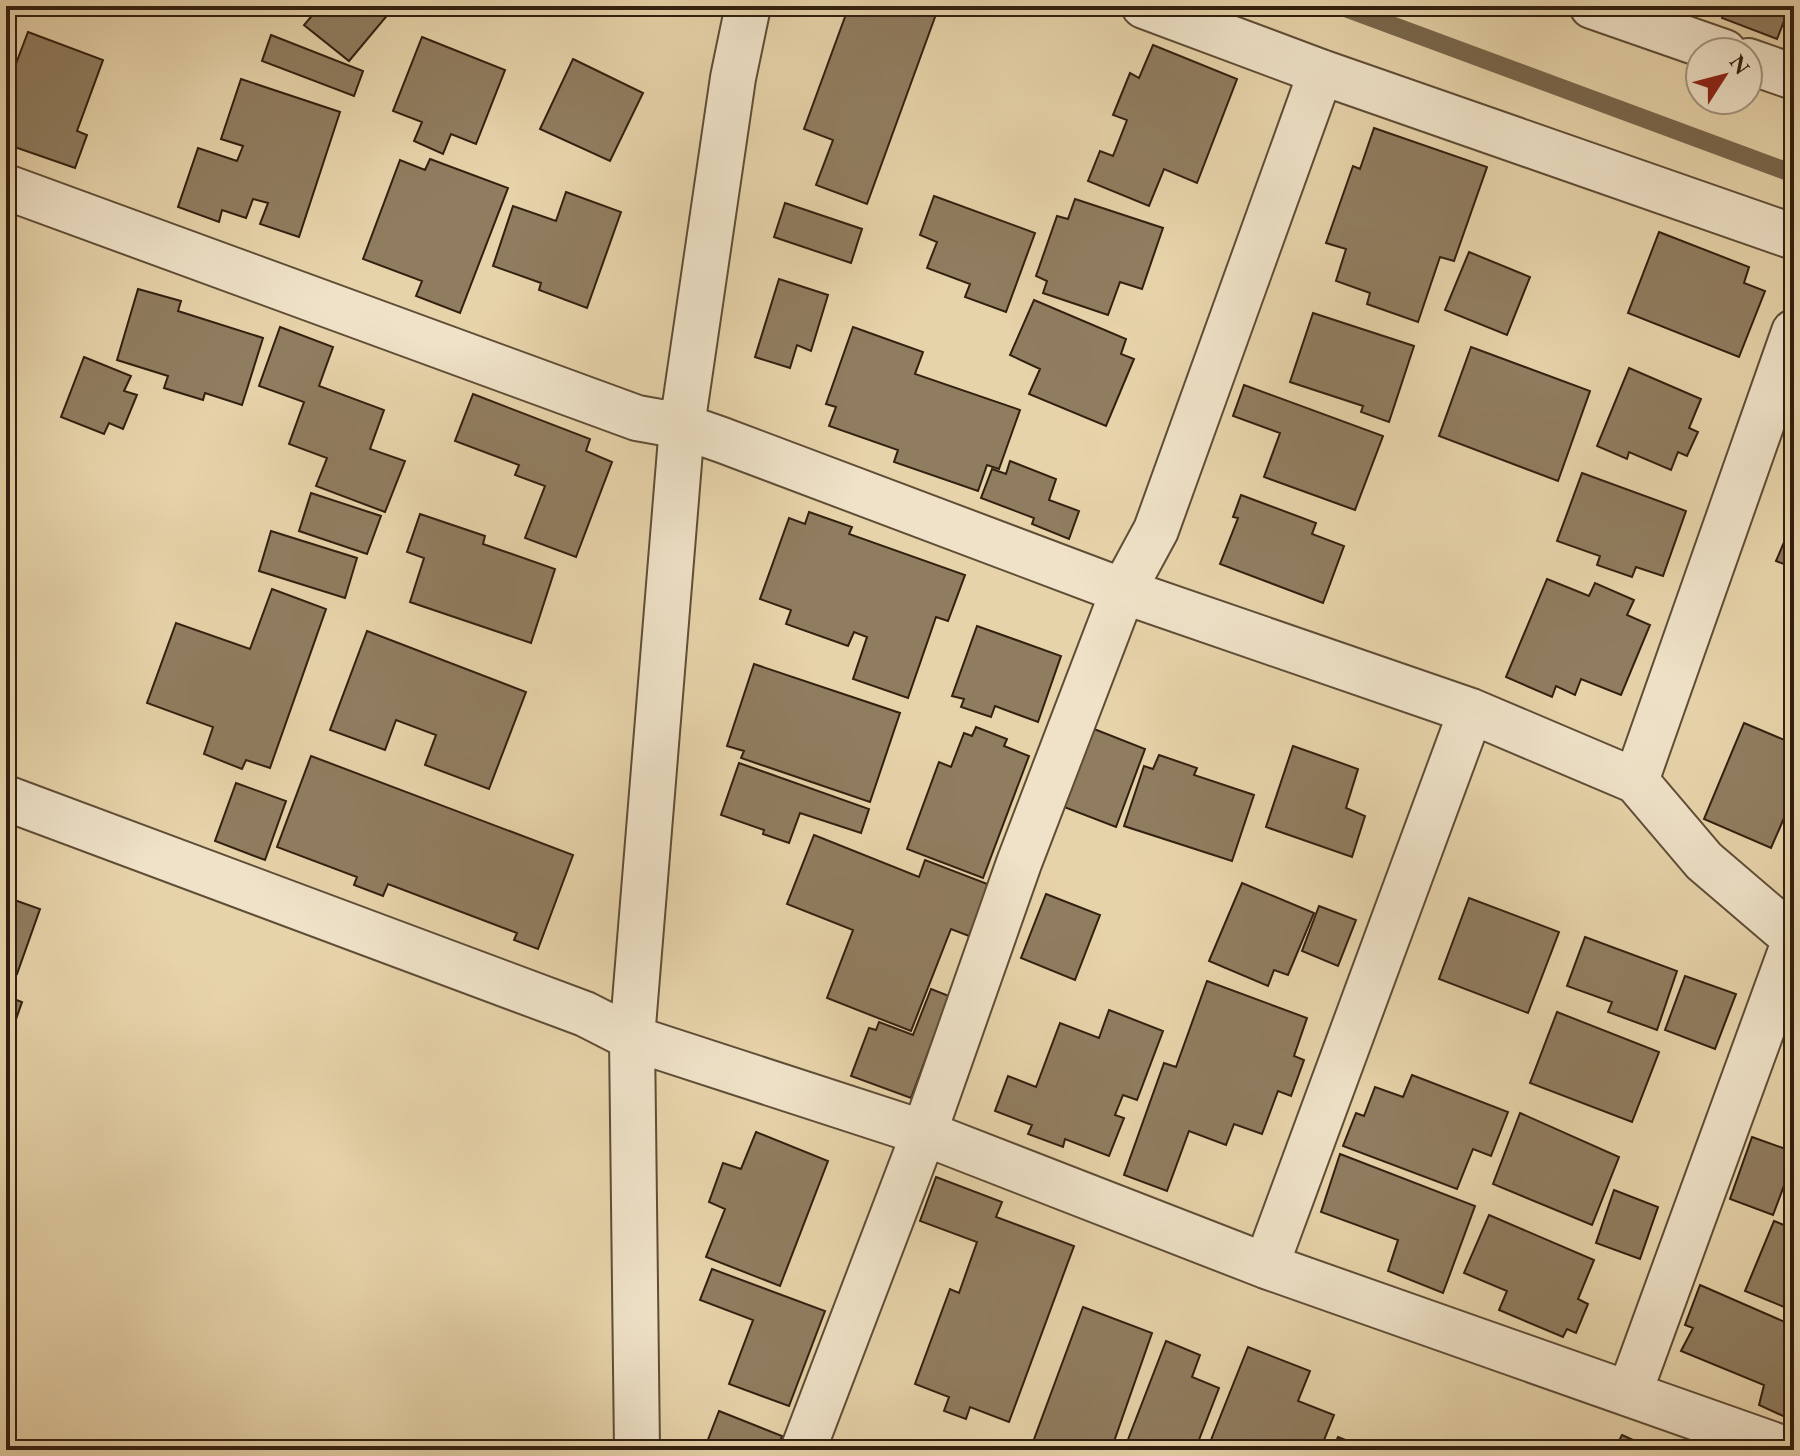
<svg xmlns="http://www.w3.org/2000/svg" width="1800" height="1456" viewBox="0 0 1800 1456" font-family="'EB Garamond',serif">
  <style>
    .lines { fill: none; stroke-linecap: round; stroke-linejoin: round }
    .stream { stroke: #79674d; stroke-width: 18 }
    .building { fill: #907d60; stroke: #322010; stroke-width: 2 }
    .minor-casing { stroke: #5f4d36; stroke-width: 48 }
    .minor { stroke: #efe2c8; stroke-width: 44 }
  </style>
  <rect width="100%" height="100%" fill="#e7d3aa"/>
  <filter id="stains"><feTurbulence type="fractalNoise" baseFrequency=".0025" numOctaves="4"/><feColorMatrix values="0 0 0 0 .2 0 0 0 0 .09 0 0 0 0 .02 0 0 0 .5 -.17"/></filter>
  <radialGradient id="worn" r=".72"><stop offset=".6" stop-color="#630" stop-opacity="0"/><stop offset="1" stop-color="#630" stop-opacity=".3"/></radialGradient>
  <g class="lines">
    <!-- stream -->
    <path class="stream" d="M 1340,6 L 1794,174"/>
  </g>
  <!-- building -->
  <path class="building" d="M 310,6 L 395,6 L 349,61 L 304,25 L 316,11 Z
    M 849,6 L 939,6 L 867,204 L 816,185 L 833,140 L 804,129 Z
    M 1726,6 L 1794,6 L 1794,20 L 1786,16 L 1777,39 L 1722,18 Z
    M 28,32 L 103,60 L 77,131 L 87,135 L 75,168 L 6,144 L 6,90 Z
    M 271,35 L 363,71 L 354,96 L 262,61 Z
    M 422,37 L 505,70 L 476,144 L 451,134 L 443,154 L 414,141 L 422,122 L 393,111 Z
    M 1153,45 L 1237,79 L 1197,183 L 1164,169 L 1149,206 L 1088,181 L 1100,151 L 1113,156 L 1127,120 L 1113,115 L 1130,73 L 1139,78 Z
    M 573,59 L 643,93 L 610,161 L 540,129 Z
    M 241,79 L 340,112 L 299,237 L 260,224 L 268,203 L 253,199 L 246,218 L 222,210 L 219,222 L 178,207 L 198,148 L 237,161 L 243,146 L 221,139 Z
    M 1374,128 L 1487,167 L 1454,261 L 1440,257 L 1418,322 L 1367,304 L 1370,293 L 1336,281 L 1346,249 L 1326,243 L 1353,166 L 1360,169 Z
    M 430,159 L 508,188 L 460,313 L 416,296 L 422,281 L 363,259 L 400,160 L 425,170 Z
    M 566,192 L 621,212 L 587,308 L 539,290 L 541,283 L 493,266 L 513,206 L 556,221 Z
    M 934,196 L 1035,233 L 1006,312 L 965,297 L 970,284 L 927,268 L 937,242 L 920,235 Z
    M 1075,199 L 1163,228 L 1142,289 L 1120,282 L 1108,315 L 1043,293 L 1047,281 L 1036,276 L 1057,216 L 1068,219 Z
    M 785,203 L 862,229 L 851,263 L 774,237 Z
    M 1659,232 L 1749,267 L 1744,283 L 1765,291 L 1739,357 L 1628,313 Z
    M 1469,252 L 1530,277 L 1507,335 L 1445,310 Z
    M 779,279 L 828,295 L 811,351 L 797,345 L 790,368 L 755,357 Z
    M 138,289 L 181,301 L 178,311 L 263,338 L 242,405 L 205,393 L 203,400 L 164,388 L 168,376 L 117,360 Z
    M 1034,300 L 1126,339 L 1121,354 L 1134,359 L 1106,426 L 1029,394 L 1040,369 L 1010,355 Z
    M 1313,313 L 1414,346 L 1389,422 L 1361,412 L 1363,406 L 1290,382 Z
    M 280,327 L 333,347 L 319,386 L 384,410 L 370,449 L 405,461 L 385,512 L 316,486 L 327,458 L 289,444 L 304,402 L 259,386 Z
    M 853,327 L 923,352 L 915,374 L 1020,410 L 999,469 L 987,465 L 978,491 L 894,462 L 898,450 L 829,426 L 836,407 L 826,404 Z
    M 1471,347 L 1590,391 L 1558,481 L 1439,436 Z
    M 84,357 L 131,376 L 124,391 L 137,395 L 123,429 L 109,423 L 104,434 L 61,417 Z
    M 1629,368 L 1701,399 L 1689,428 L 1698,432 L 1687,456 L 1678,452 L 1671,470 L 1629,452 L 1627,459 L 1597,446 Z
    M 1244,385 L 1383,436 L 1355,510 L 1264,477 L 1280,433 L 1233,416 Z
    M 473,394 L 590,439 L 586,451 L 612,462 L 576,557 L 525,538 L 545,486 L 515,475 L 519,465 L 455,441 Z
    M 1010,461 L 1056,479 L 1049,500 L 1079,511 L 1069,539 L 1032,524 L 1034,518 L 981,498 L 992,469 L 1006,474 Z
    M 1582,473 L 1686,511 L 1663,576 L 1636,567 L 1632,577 L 1597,565 L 1600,556 L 1557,541 Z
    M 311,493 L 381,516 L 367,554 L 299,531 Z
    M 1241,495 L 1316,523 L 1312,534 L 1344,546 L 1323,603 L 1220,564 L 1238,518 L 1233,517 Z
    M 809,512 L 852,527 L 849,534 L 965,575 L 948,621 L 936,617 L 908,698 L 853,679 L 867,637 L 854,632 L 848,646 L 786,624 L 791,610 L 760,599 L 789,518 L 805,524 Z
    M 420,514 L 485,536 L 483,544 L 555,569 L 531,643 L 410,602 L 424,558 L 407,552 Z
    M 1794,519 L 1794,568 L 1776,561 Z
    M 271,531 L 357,558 L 345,598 L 259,571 Z
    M 1547,579 L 1589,596 L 1595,583 L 1634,600 L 1627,615 L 1650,625 L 1621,695 L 1581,679 L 1575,695 L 1556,686 L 1552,697 L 1506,677 Z
    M 272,589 L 326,609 L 270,768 L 246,760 L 242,769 L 204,754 L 213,727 L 147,703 L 176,623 L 250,649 Z
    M 977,626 L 1061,656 L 1038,722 L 995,706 L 991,717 L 961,707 L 964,699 L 952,696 Z
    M 367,631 L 526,692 L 489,789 L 425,765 L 436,735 L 396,720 L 385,750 L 330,730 Z
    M 754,664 L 900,713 L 870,802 L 741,758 L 744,751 L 727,746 Z
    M 1744,723 L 1794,744 L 1794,795 L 1771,848 L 1704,819 Z
    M 976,727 L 1007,739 L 1004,746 L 1029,756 L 983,878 L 907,849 L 939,762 L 951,767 L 964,733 L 972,736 Z
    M 1094,729 L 1145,749 L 1116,827 L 1064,807 Z
    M 1293,746 L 1358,769 L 1346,808 L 1365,816 L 1352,857 L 1266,827 Z
    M 1159,755 L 1197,768 L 1194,775 L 1254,795 L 1232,861 L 1124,826 L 1144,766 L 1153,769 Z
    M 311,756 L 573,855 L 538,949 L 514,940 L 517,933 L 388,884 L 383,896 L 354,885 L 357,877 L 277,847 Z
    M 739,763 L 869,809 L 861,833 L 800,813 L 789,843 L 763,834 L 764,830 L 721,815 Z
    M 236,783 L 286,801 L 265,860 L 215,841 Z
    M 814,835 L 919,877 L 925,860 L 990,885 L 969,936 L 951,929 L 911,1031 L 827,998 L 853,930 L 787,904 Z
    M 1242,883 L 1314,913 L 1288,975 L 1274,970 L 1268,986 L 1209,961 Z
    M 1046,894 L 1100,915 L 1075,980 L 1021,958 Z
    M 6,897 L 40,909 L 17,974 L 6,970 Z
    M 1469,898 L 1559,932 L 1528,1013 L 1439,979 Z
    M 1319,906 L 1356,920 L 1338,966 L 1302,951 Z
    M 1585,937 L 1677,971 L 1657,1030 L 1608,1012 L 1612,1002 L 1567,986 Z
    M 1685,976 L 1736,994 L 1715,1049 L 1665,1030 Z
    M 1207,981 L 1307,1018 L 1294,1056 L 1304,1060 L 1291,1096 L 1278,1091 L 1262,1134 L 1234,1124 L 1226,1145 L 1189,1131 L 1167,1191 L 1124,1175 L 1164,1063 L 1176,1067 Z
    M 931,989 L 949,996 L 911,1098 L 851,1076 L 869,1028 L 876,1030 L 879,1022 L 913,1035 Z
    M 6,996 L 22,1002 L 6,1048 Z
    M 1109,1010 L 1163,1031 L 1137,1100 L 1123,1095 L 1115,1115 L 1124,1118 L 1109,1156 L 1065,1139 L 1063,1147 L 1028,1134 L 1032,1125 L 995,1111 L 1008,1076 L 1036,1087 L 1060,1023 L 1099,1038 Z
    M 1557,1012 L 1659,1052 L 1632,1122 L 1530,1083 Z
    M 1412,1075 L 1508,1112 L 1491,1156 L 1473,1149 L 1457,1189 L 1343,1146 L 1356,1113 L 1364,1116 L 1375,1087 L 1403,1097 Z
    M 1520,1113 L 1619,1157 L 1592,1225 L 1493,1184 Z
    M 756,1132 L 828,1161 L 780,1286 L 706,1257 L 725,1209 L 709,1202 L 723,1163 L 741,1169 Z
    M 1752,1137 L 1794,1152 L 1794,1159 L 1773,1215 L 1730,1199 Z
    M 1340,1154 L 1475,1206 L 1443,1293 L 1388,1271 L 1398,1240 L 1321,1212 Z
    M 936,1177 L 1002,1202 L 996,1217 L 1074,1246 L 1009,1422 L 970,1407 L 966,1419 L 944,1411 L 949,1397 L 915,1384 L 950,1289 L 959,1293 L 977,1242 L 920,1221 Z
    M 1614,1190 L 1658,1207 L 1640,1259 L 1596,1243 Z
    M 1489,1215 L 1594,1260 L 1578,1299 L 1588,1304 L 1576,1333 L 1567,1329 L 1563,1337 L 1499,1310 L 1507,1291 L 1464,1273 Z
    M 1774,1221 L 1794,1229 L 1794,1311 L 1745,1291 Z
    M 712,1269 L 825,1311 L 789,1406 L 729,1384 L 753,1320 L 700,1300 Z
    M 1700,1285 L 1794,1326 L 1794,1421 L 1759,1405 L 1764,1385 L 1681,1351 L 1693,1328 L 1685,1325 Z
    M 1083,1307 L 1152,1333 L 1111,1450 L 1030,1450 Z
    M 1166,1341 L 1200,1355 L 1192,1377 L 1219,1388 L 1195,1450 L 1124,1450 Z
    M 1248,1347 L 1310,1371 L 1298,1401 L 1334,1415 L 1320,1450 L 1207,1450 Z
    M 719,1411 L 782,1436 L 777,1450 L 704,1450 Z
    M 1622,1435 L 1655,1450 L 1614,1450 Z
    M 1338,1437 L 1370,1450 L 1332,1450 Z
    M 1465,1440 L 1495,1450 L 1461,1450 Z"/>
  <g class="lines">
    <defs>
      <path id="minor" d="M 1144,6 L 1321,72 L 1794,237
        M 1592,6 L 1724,52
        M 1748,61 L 1794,77
        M 6,187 L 637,418 L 682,426 L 722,440 L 1123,591 L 1471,711 L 1636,781 L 1704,861 L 1794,938
        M 1636,781 L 1794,332
        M 6,798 L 585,1014 L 632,1038 L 924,1133 L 1266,1266 L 1788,1450
        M 1266,1266 L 1471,711
        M 1629,1394 L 1794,942
        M 637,1450 L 632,1038 L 682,426 L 733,78 L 748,6
        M 803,1450 L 924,1133 L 1019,863 L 1123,591 L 1156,530 L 1321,72"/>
    </defs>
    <!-- minor casing -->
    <use href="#minor" class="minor-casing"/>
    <!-- minor -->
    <use href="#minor" class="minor"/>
  </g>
  <!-- margin -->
  <rect width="1800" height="1456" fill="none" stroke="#e7d3aa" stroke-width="32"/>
  <rect x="8" y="8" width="1784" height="1440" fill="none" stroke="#322010" stroke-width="4"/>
  <rect x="16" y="16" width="1768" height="1424" fill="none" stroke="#322010" stroke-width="2"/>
  <!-- north arrow -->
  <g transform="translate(1724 76) rotate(54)"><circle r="38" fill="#efe2c8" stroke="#a3947e" stroke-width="2"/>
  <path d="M0-6L14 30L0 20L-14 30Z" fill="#8f2418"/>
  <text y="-12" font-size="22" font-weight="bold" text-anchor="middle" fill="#322010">N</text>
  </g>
  <rect width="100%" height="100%" filter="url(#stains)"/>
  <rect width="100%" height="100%" fill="url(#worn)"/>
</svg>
